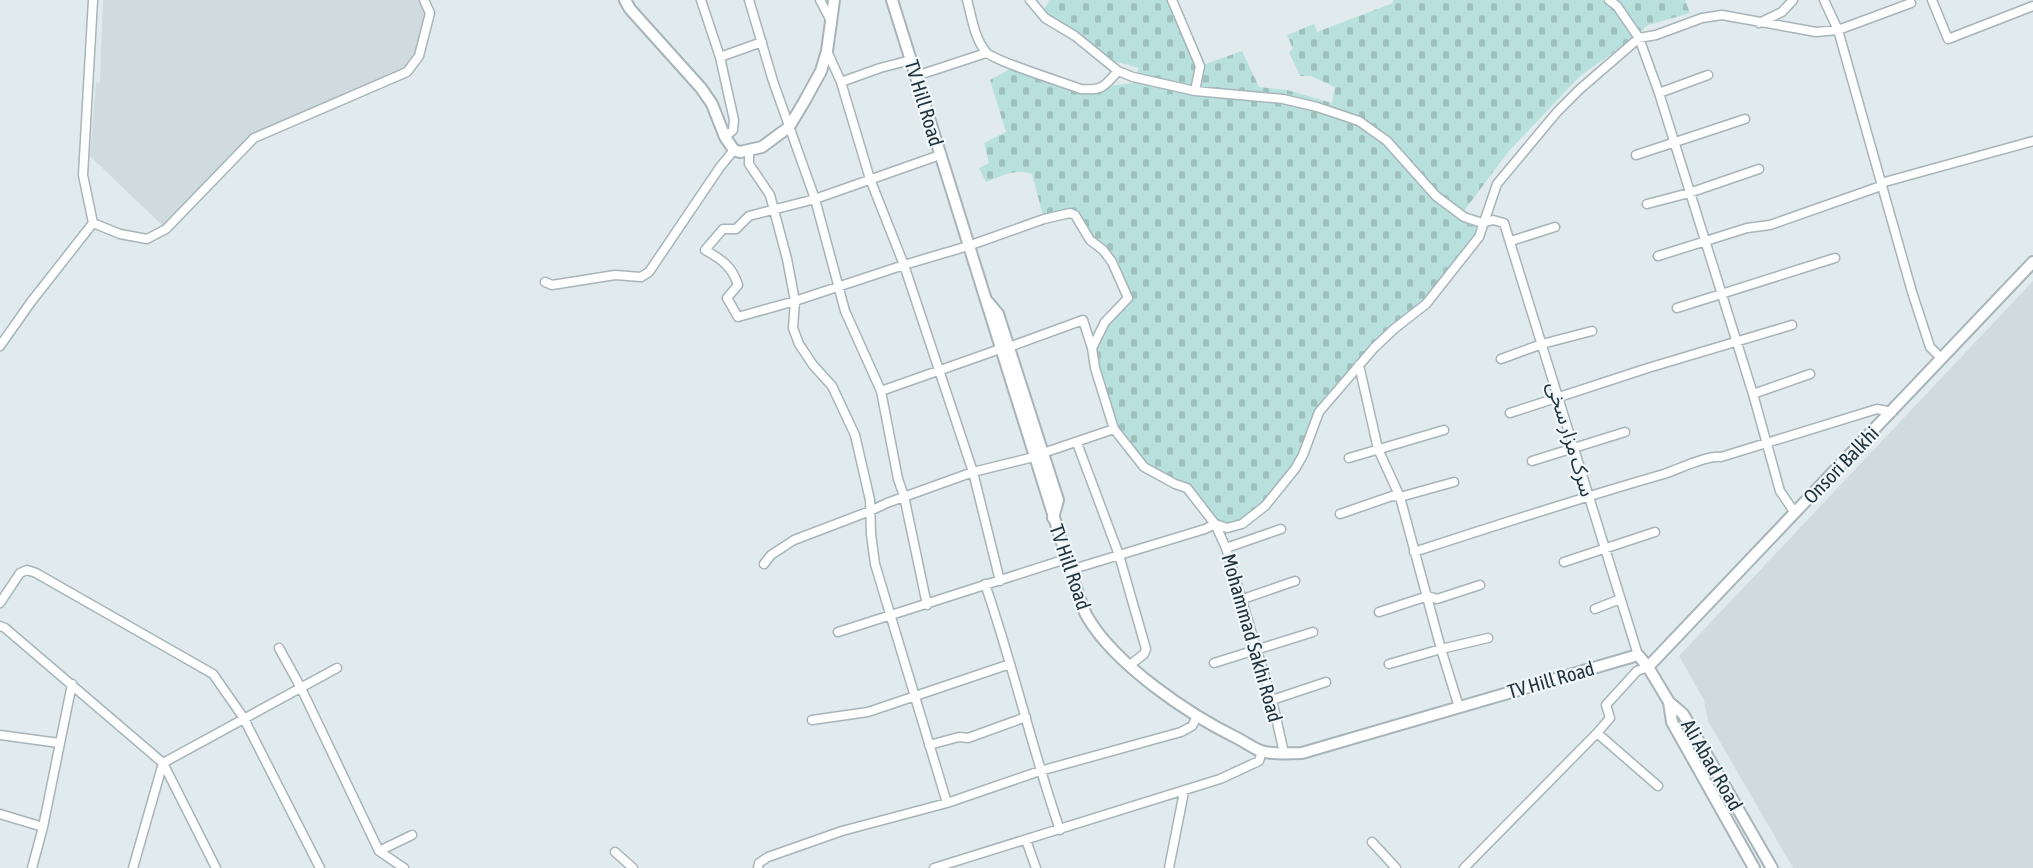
<svg xmlns="http://www.w3.org/2000/svg" width="2033" height="868" viewBox="0 0 2033 868" font-family="'Asap Condensed','Noto Sans Arabic',sans-serif">
  <style>
    .built { fill: #cfdbdd }
    .cemetery { fill: url(#cemetery-stones) }
    .lines { fill: none; stroke-linecap: round; stroke-linejoin: round }
    .minor-casing { stroke: #a7b4b9; stroke-width: 11 }
    .tertiary-casing { stroke: #a7b4b9; stroke-width: 14 }
    .minor { stroke: #fff; stroke-width: 8 }
    .tertiary { stroke: #fff; stroke-width: 10 }
    .labels { text-anchor: middle; stroke-width: 4.5; stroke-linejoin: round; paint-order: stroke }
    .street-label { font-size: 20px; fill: #20343f; stroke: #f2f8f9 }
  </style>
  <defs>
    <pattern id="cemetery-stones" width="16" height="16" patternUnits="userSpaceOnUse" patternTransform="scale(1.5)"><rect width="16" height="16" fill="#b8e0dc"/><path d="M2 7V4a2 2 0 0 1 4 0v3zM10 15v-3a2 2 0 0 1 4 0v3z" fill="#9ec1be"/></pattern>
  </defs>
  <rect width="100%" height="100%" fill="#e1ebed"/>
  <!-- built -->
  <path class="built" d="M 103,0 L 424,0 L 430,13 L 419,56 L 407,72 L 254,138 L 166,229 L 90,156 L 96,83 L 100,82 Z
    M 2033,281 L 2033,868 L 1793,868 L 1708,721 L 1704,700 L 1679,656 Z"/>
  <!-- cemetery -->
  <path class="cemetery" d="M 1049,0 L 1172,0 L 1200,66 L 1242,51 L 1259,87 L 1287,90 L 1332,103 L 1335,87 L 1311,76 L 1300,76 L 1289,52 L 1293,49 L 1287,35 L 1314,24 L 1317,32 L 1393,3 L 1393,0 L 1602,0 L 1608,4 L 1612,0 L 1685,0 L 1690,13 L 1648,25 L 1638,35 L 1580,76 L 1508,152 L 1458,219 L 1470,225 L 1482,223 L 1479,237 L 1426,304 L 1394,329 L 1319,412 L 1303,455 L 1265,506 L 1242,524 L 1215,524 L 1187,488 L 1144,467 L 1114,429 L 1095,368 L 1095,340 L 1128,298 L 1112,262 L 1075,215 L 1044,219 L 1032,174 C 1015,168 1001,176 986,182 L 979,168 L 989,163 L 984,143 L 1006,132 L 990,80 L 1012,68 L 1074,90 L 1133,83 L 1139,68 L 1122,63 L 1101,60 L 1041,16 Z"/>
  <g class="lines">
    <defs>
      <path id="minor" d="M 701,0 L 720,57 L 734,120 L 733,130 L 725,137
        M 749,0 L 773,81 L 815,199 L 845,311 L 881,391 L 898,479 L 904,496 L 927,605
        M 820,0 L 832,23
        M 967,0 C 972,17 974,38 986,52 C 994,61 1065,83 1081,89 C 1102,91 1105,86 1118,71
        M 1030,0 L 1045,18 L 1075,36 L 1118,71 L 1133,77 L 1195,91 L 1283,99 L 1317,107 L 1359,121 L 1387,141 L 1436,196 L 1464,217 L 1482,223 L 1493,220 L 1504,223 L 1638,655
        M 1172,0 L 1200,66 L 1195,91
        M 1609,0 L 1617,6 L 1639,38 L 1659,93 L 1753,394 L 1780,491 L 1795,513
        M 1824,0 L 1838,30 L 1912,292 L 1930,347 L 1942,359
        M 1932,0 L 1948,39 L 2033,6
        M 1759,23 L 1782,12 L 1793,0
        M 827,51 L 841,82 L 870,179 L 904,265 L 973,472 L 1000,581
        M 720,57 L 762,42
        M 916,76 L 986,53
        M 841,82 L 880,68 L 911,60
        M 1659,93 L 1708,75
        M 749,152 L 749,164 L 770,195 L 787,259 L 795,301 L 793,328 L 799,344 L 813,365 L 832,386 L 855,435 L 870,500 L 871,534 L 875,564 L 947,803
        M 940,155 L 815,199 L 749,216 L 736,229 L 723,229 L 705,250 C 721,259 732,266 738,285 L 727,298 L 738,317 L 795,301 L 904,265 L 968,246 L 1044,219 L 1070,213 L 1075,215 L 1090,240 L 1103,250 L 1112,262 L 1128,298 L 1105,322 L 1092,348 L 1095,368 L 1114,429 L 1144,467 L 1175,484 L 1187,488 L 1215,524 L 1227,528 L 1242,524 L 1265,506 L 1295,469 L 1303,455 L 1319,412 L 1374,348 L 1394,329 L 1426,304 L 1479,237 L 1497,184 L 1557,112 L 1580,89 L 1639,38 L 1656,35 L 1702,18 L 1722,15 L 1816,32 L 1838,30 L 1911,3
        M 1636,155 L 1745,119
        M 1881,183 L 2033,141
        M 1647,204 L 1689,193 L 1759,169
        M 93,223 L 120,234 L 147,239 L 166,229 L 254,138 L 407,72 L 419,56 L 430,13 L 424,0
        M 1511,241 L 1555,227
        M 1658,256 L 1747,228 L 1770,225 L 1881,186
        M 545,282 L 552,285 L 615,275 L 641,277 L 649,272 L 720,167 L 734,150
        M 1677,308 L 1835,258
        M 0,346 L 31,302 L 93,223 L 83,175 L 93,0
        M 1009,347 L 1083,320 L 1092,348
        M 1501,359 L 1542,344 L 1592,331
        M 1359,365 L 1378,449 L 1400,497 L 1441,649 L 1459,707
        M 881,391 L 1000,349
        M 1753,394 L 1810,374
        M 1510,413 L 1648,368 L 1792,325
        M 1077,443 L 1119,555 L 1146,649 L 1144,654 L 1130,665
        M 1043,453 L 1114,429
        M 1349,458 L 1444,430
        M 1532,461 L 1625,432
        M 1340,514 L 1392,496 L 1400,497 L 1454,482
        M 1215,524 L 1226,548 L 1272,700 L 1284,753
        M 1226,548 L 1281,529
        M 1414,552 C 1497,525 1580,498 1664,474 C 1679,469 1707,455 1721,457 L 1877,409 L 1892,412
        M 1564,562 L 1655,532
        M 764,564 L 771,555 L 794,540 L 870,511 L 887,503 L 973,472 L 1034,457
        M 1070,570 L 1205,529 L 1215,524
        M 985,584 C 1013,665 1032,749 1060,830
        M 1240,600 L 1295,581
        M 0,603 L 20,573 L 27,570 L 36,573 L 213,674 L 243,717 L 320,868
        M 1595,609 L 1620,599
        M 1379,612 L 1428,596 L 1437,599 L 1480,585
        M 0,626 L 5,628 L 163,763 L 216,868
        M 838,632 L 1066,559
        M 279,648 L 301,688 L 379,851 L 404,868
        M 1214,663 L 1313,632
        M 1389,664 L 1441,649 L 1488,638
        M 1272,700 L 1326,682
        M 812,720 L 868,712 L 1010,664
        M 1597,733 L 1658,786
        M 0,735 L 59,743
        M 929,745 L 959,737 L 968,738 L 1026,717
        M 0,814 L 43,827
        M 1026,840 L 1036,868
        M 1372,842 L 1396,868
        M 379,851 L 412,835
        M 615,852 L 633,868
        M 32,868 L 43,827 L 72,684
        M 133,868 L 163,763 L 337,668
        M 758,868 L 759,863 L 768,857 L 842,831 L 947,803 L 1040,771 L 1181,732 L 1192,726 L 1197,717
        M 934,868 L 1220,779 L 1259,761 L 1262,751
        M 1169,868 L 1184,792
        M 1464,868 L 1597,733 L 1610,718 L 1606,705 L 1637,671 L 1648,667"/>
      <path id="tertiary" d="M 625,0 L 630,9 L 701,88 L 712,104 L 725,137 L 734,150 L 740,152 L 762,147 L 789,127 L 804,102 L 821,71 L 827,51 L 834,0
        M 892,0 L 1079,597 C 1082,604 1084,612 1088,618 C 1116,665 1188,714 1237,738 C 1245,742 1253,748 1261,751 C 1273,755 1289,753 1302,753 L 1638,655 L 1648,667 L 1669,702 L 1672,722 L 1754,868
        M 988,302 L 998,314 L 1058,500 L 1053,518
        M 1648,667 L 2033,262
        M 1669,702 L 1683,714 L 1772,868"/>
    </defs>
    <!-- minor casing -->
    <use href="#minor" class="minor-casing"/>
    <!-- tertiary casing -->
    <use href="#tertiary" class="tertiary-casing"/>
    <!-- minor -->
    <use href="#minor" class="minor"/>
    <!-- tertiary -->
    <use href="#tertiary" class="tertiary"/>
  </g>
  <g class="labels">
    <!-- street labels -->
    <g class="street-label">
      <text transform="translate(924 103) rotate(73)" y="7">TV Hill Road</text>
      <text transform="translate(1571 439) rotate(73)" y="7">سرک مزار سخی</text>
      <text transform="translate(1841 465) rotate(-46)" y="7">Onsori Balkhi</text>
      <text transform="translate(1070 567) rotate(71)" y="7">TV Hill Road</text>
      <text transform="translate(1252 638) rotate(74)" y="7">Mohammad Sakhi Road</text>
      <text transform="translate(1551 680) rotate(-16)" y="7">TV Hill Road</text>
      <text transform="translate(1712 765) rotate(60)" y="7">Ali Abad Road</text>
    </g>
  </g>
</svg>
